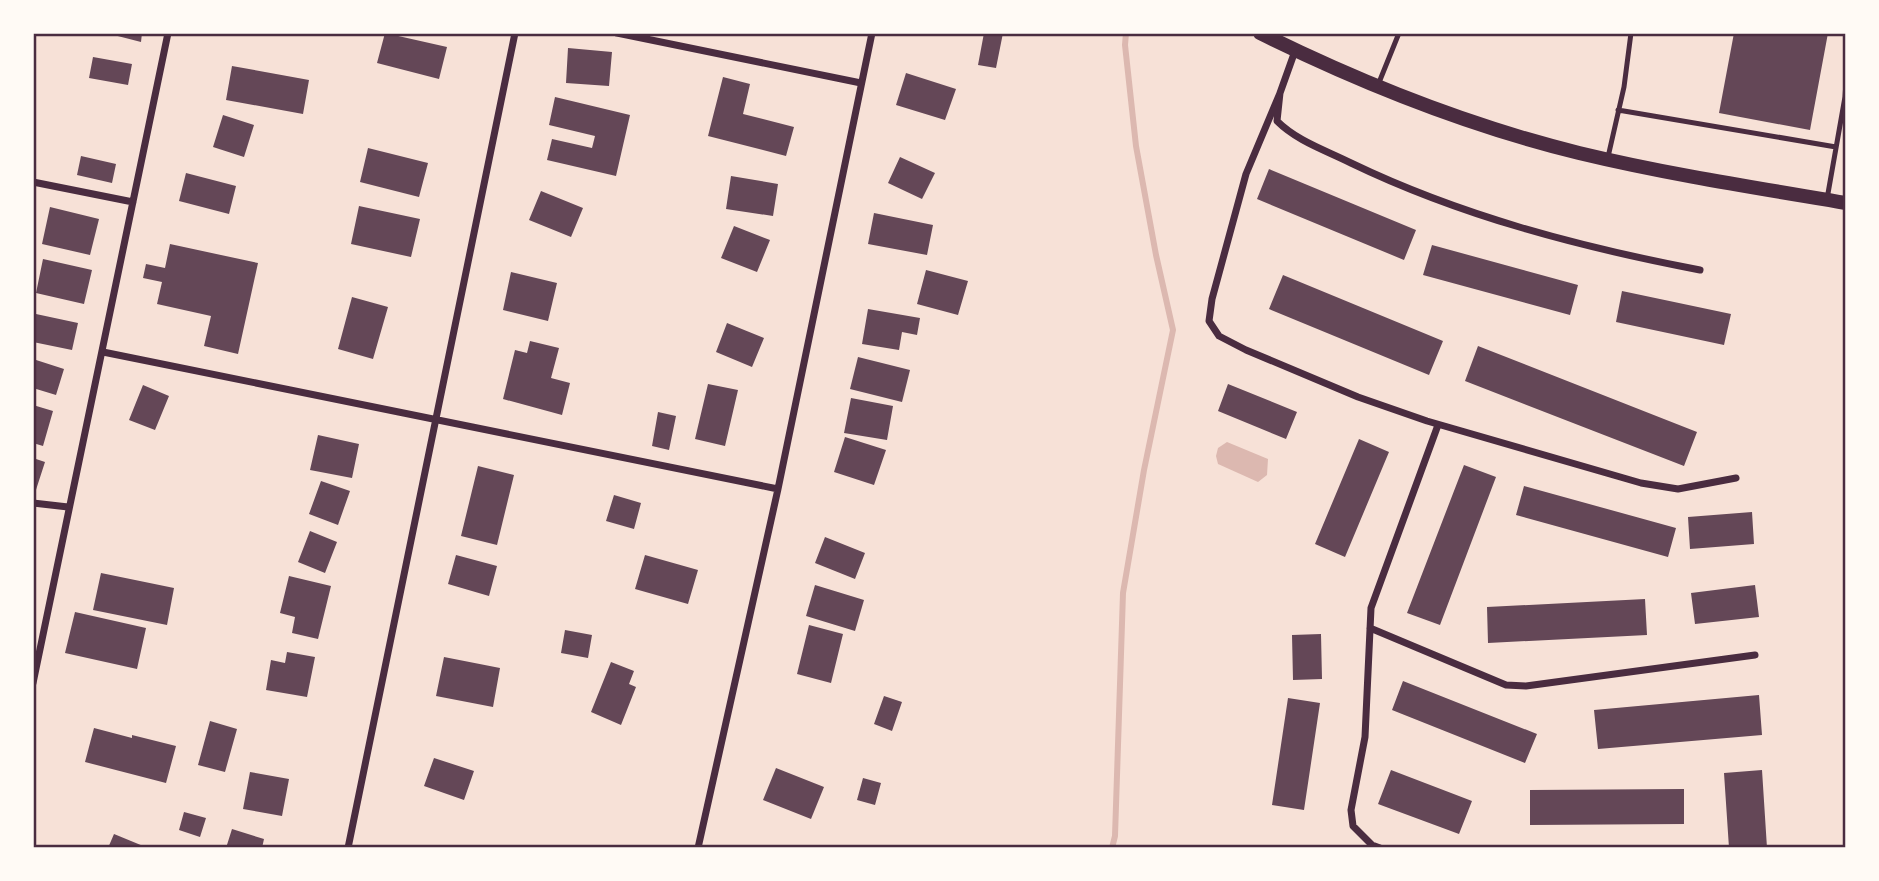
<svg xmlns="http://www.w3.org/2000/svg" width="1879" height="881" viewBox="0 0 1879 881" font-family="'DM Sans',sans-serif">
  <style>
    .water { fill: #dcb8b0 }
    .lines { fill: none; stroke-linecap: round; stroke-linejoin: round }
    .stream { stroke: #dcb8b0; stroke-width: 6 }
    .building { fill: #644757 }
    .service { stroke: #4a2c40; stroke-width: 5 }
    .minor { stroke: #4a2c40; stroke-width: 7 }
    .secondary { stroke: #4a2c40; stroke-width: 14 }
    .neatline { fill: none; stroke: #4a2c40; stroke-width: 2.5 }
  </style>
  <rect width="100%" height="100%" fill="#f7e1d7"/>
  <!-- water -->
  <path class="water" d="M 1227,442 L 1268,459 L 1267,475 L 1258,482 L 1218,464 L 1216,456 L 1218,448 Z"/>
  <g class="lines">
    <!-- stream -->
    <path class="stream" d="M 1112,848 L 1115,836 L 1123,593 L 1144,470 L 1173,330 L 1156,255 L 1136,146 L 1125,45 L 1126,33"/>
  </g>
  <!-- building -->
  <path class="building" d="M 106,33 L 142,33 L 141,42 Z
    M 385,33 L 447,47 L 439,79 L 377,63 Z
    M 984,33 L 1003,33 L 996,68 L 978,65 Z
    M 1734,33 L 1828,33 L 1810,130 L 1719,113 Z
    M 568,48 L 612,52 L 609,86 L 566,83 Z
    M 93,57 L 132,64 L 128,85 L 89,78 Z
    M 232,66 L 309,80 L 303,114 L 226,100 Z
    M 906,73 L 956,89 L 945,120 L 896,105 Z
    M 723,77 L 750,84 L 743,114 L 794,127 L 786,156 L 708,136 Z
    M 555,97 L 630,115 L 616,176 L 547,160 L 552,139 L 592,148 L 595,136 L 549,125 Z
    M 223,115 L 254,125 L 244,157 L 213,147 Z
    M 368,148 L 428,163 L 419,197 L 360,182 Z
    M 81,156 L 116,164 L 112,183 L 77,175 Z
    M 900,157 L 935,173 L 922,199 L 888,183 Z
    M 1269,169 L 1416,230 L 1404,260 L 1257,199 Z
    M 186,173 L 236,186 L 229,214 L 179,201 Z
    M 731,176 L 778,184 L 773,216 L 726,209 Z
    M 541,191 L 583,208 L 571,237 L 529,220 Z
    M 359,206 L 420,219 L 411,257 L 351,244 Z
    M 50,207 L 99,219 L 90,255 L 42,244 Z
    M 874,213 L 933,225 L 927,255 L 868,244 Z
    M 734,226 L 770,240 L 757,272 L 721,258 Z
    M 170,244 L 258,263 L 238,354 L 204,346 L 211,316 L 157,304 L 162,282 L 143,278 L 146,264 L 165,268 Z
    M 1432,245 L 1578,285 L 1570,315 L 1423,275 Z
    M 43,259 L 92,270 L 84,304 L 36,293 Z
    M 926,270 L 968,281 L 958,315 L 917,304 Z
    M 511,272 L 557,283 L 548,321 L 503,310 Z
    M 1283,275 L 1443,341 L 1429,375 L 1269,309 Z
    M 1622,291 L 1731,314 L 1724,345 L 1616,322 Z
    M 352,297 L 388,307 L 373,359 L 338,349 Z
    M 868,309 L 920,318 L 917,335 L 902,332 L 899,350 L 862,344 Z
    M 36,314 L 78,323 L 72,350 L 33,342 Z
    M 727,323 L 764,338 L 752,367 L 716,352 Z
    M 530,341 L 559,348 L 551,378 L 570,383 L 562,415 L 503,399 L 515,350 L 527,353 Z
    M 1478,346 L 1697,432 L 1684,466 L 1465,381 Z
    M 858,357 L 910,370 L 902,402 L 850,389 Z
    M 33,359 L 64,369 L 56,395 L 33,388 Z
    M 708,384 L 738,390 L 725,446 L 695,439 Z
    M 1228,384 L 1297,412 L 1286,439 L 1218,411 Z
    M 143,385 L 169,396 L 155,430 L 129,420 Z
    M 851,398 L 893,406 L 887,440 L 844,433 Z
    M 33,405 L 53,411 L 43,446 L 33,443 Z
    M 658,412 L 676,416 L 669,450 L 652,446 Z
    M 318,435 L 359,444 L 352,478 L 310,470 Z
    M 845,437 L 886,450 L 874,485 L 834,472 Z
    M 1359,439 L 1389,452 L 1345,557 L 1315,544 Z
    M 33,458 L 45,462 L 34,496 L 33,496 Z
    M 1464,465 L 1496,477 L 1440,625 L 1407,613 Z
    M 478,466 L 514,475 L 497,545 L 461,536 Z
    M 321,481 L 350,491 L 338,525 L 309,514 Z
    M 1524,486 L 1676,528 L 1668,557 L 1516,515 Z
    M 614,495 L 641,503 L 634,529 L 606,521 Z
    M 1752,512 L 1754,544 L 1690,549 L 1688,517 Z
    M 310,531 L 337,542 L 325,573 L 298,562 Z
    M 825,537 L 865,553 L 855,579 L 815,563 Z
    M 456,555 L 497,566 L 489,596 L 448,584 Z
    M 645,555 L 698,570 L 688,604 L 635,589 Z
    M 101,573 L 174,588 L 167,625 L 93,610 Z
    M 289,576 L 331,586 L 318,639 L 292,633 L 295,617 L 280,613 Z
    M 815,585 L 864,600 L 855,631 L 806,616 Z
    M 1755,585 L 1759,617 L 1695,624 L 1691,593 Z
    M 1645,599 L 1647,635 L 1488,643 L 1487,607 Z
    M 75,612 L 146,628 L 137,669 L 65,653 Z
    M 809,625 L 843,634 L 831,683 L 797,674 Z
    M 565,630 L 592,635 L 588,658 L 561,653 Z
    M 1321,634 L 1322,679 L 1293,680 L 1292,635 Z
    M 287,652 L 315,657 L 307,697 L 266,690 L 271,660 L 285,663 Z
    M 444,657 L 500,668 L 493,707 L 436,696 Z
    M 611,662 L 634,671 L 629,684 L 636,687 L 621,725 L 591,712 Z
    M 1403,681 L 1537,734 L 1525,763 L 1392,710 Z
    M 1759,695 L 1762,735 L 1598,749 L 1594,710 Z
    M 884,696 L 902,702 L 892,731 L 874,724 Z
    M 1288,698 L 1320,703 L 1304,810 L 1272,805 Z
    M 210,721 L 237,729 L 225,772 L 198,765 Z
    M 94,728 L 132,738 L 132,735 L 176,746 L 166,783 L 85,762 Z
    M 434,758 L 474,771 L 464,800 L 424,786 Z
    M 776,768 L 824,787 L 811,819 L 763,800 Z
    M 1391,770 L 1472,801 L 1459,834 L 1378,804 Z
    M 1762,770 L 1767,848 L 1729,848 L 1724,773 Z
    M 250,772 L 289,779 L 282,816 L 243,809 Z
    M 863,778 L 881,783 L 875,805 L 857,800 Z
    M 1684,789 L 1684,824 L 1530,825 L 1530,790 Z
    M 184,812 L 206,818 L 200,837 L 179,830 Z
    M 232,829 L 264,839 L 262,848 L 226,848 Z
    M 114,834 L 148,848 L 108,848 Z"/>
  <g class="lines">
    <!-- service -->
    <path class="service" d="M 1378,85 L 1399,33
      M 1618,110 L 1836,147
      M 1608,157 L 1624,87 L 1631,33
      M 1827,199 L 1845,97 L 1846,82"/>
    <!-- minor -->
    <path class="minor" d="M 617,33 L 861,83
      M 1295,51 L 1280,93 L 1277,121 C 1297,141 1325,150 1351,163 C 1461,216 1580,247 1700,270
      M 1280,93 L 1246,174 L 1212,299 L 1209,321 L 1219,336 L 1246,350 L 1358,397 L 1427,421 L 1641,483 L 1678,489 L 1736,478
      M 33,182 L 133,202
      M 103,352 L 778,489
      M 33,503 L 68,507
      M 1370,628 L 1506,685 L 1526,686 L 1755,655
      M 33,683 L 168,33
      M 348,848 L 515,33
      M 698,848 L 778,489 L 872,33
      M 1380,848 L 1372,845 L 1353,826 L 1351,810 L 1365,737 L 1371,608 L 1438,425"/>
    <!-- secondary -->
    <path class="secondary" d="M 1260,33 C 1361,83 1469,126 1579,153 C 1666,174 1757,188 1846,203"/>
  </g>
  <!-- border -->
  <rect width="1879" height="881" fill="none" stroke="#fffaf5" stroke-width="70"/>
  <rect x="35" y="35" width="1809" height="811" class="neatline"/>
</svg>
